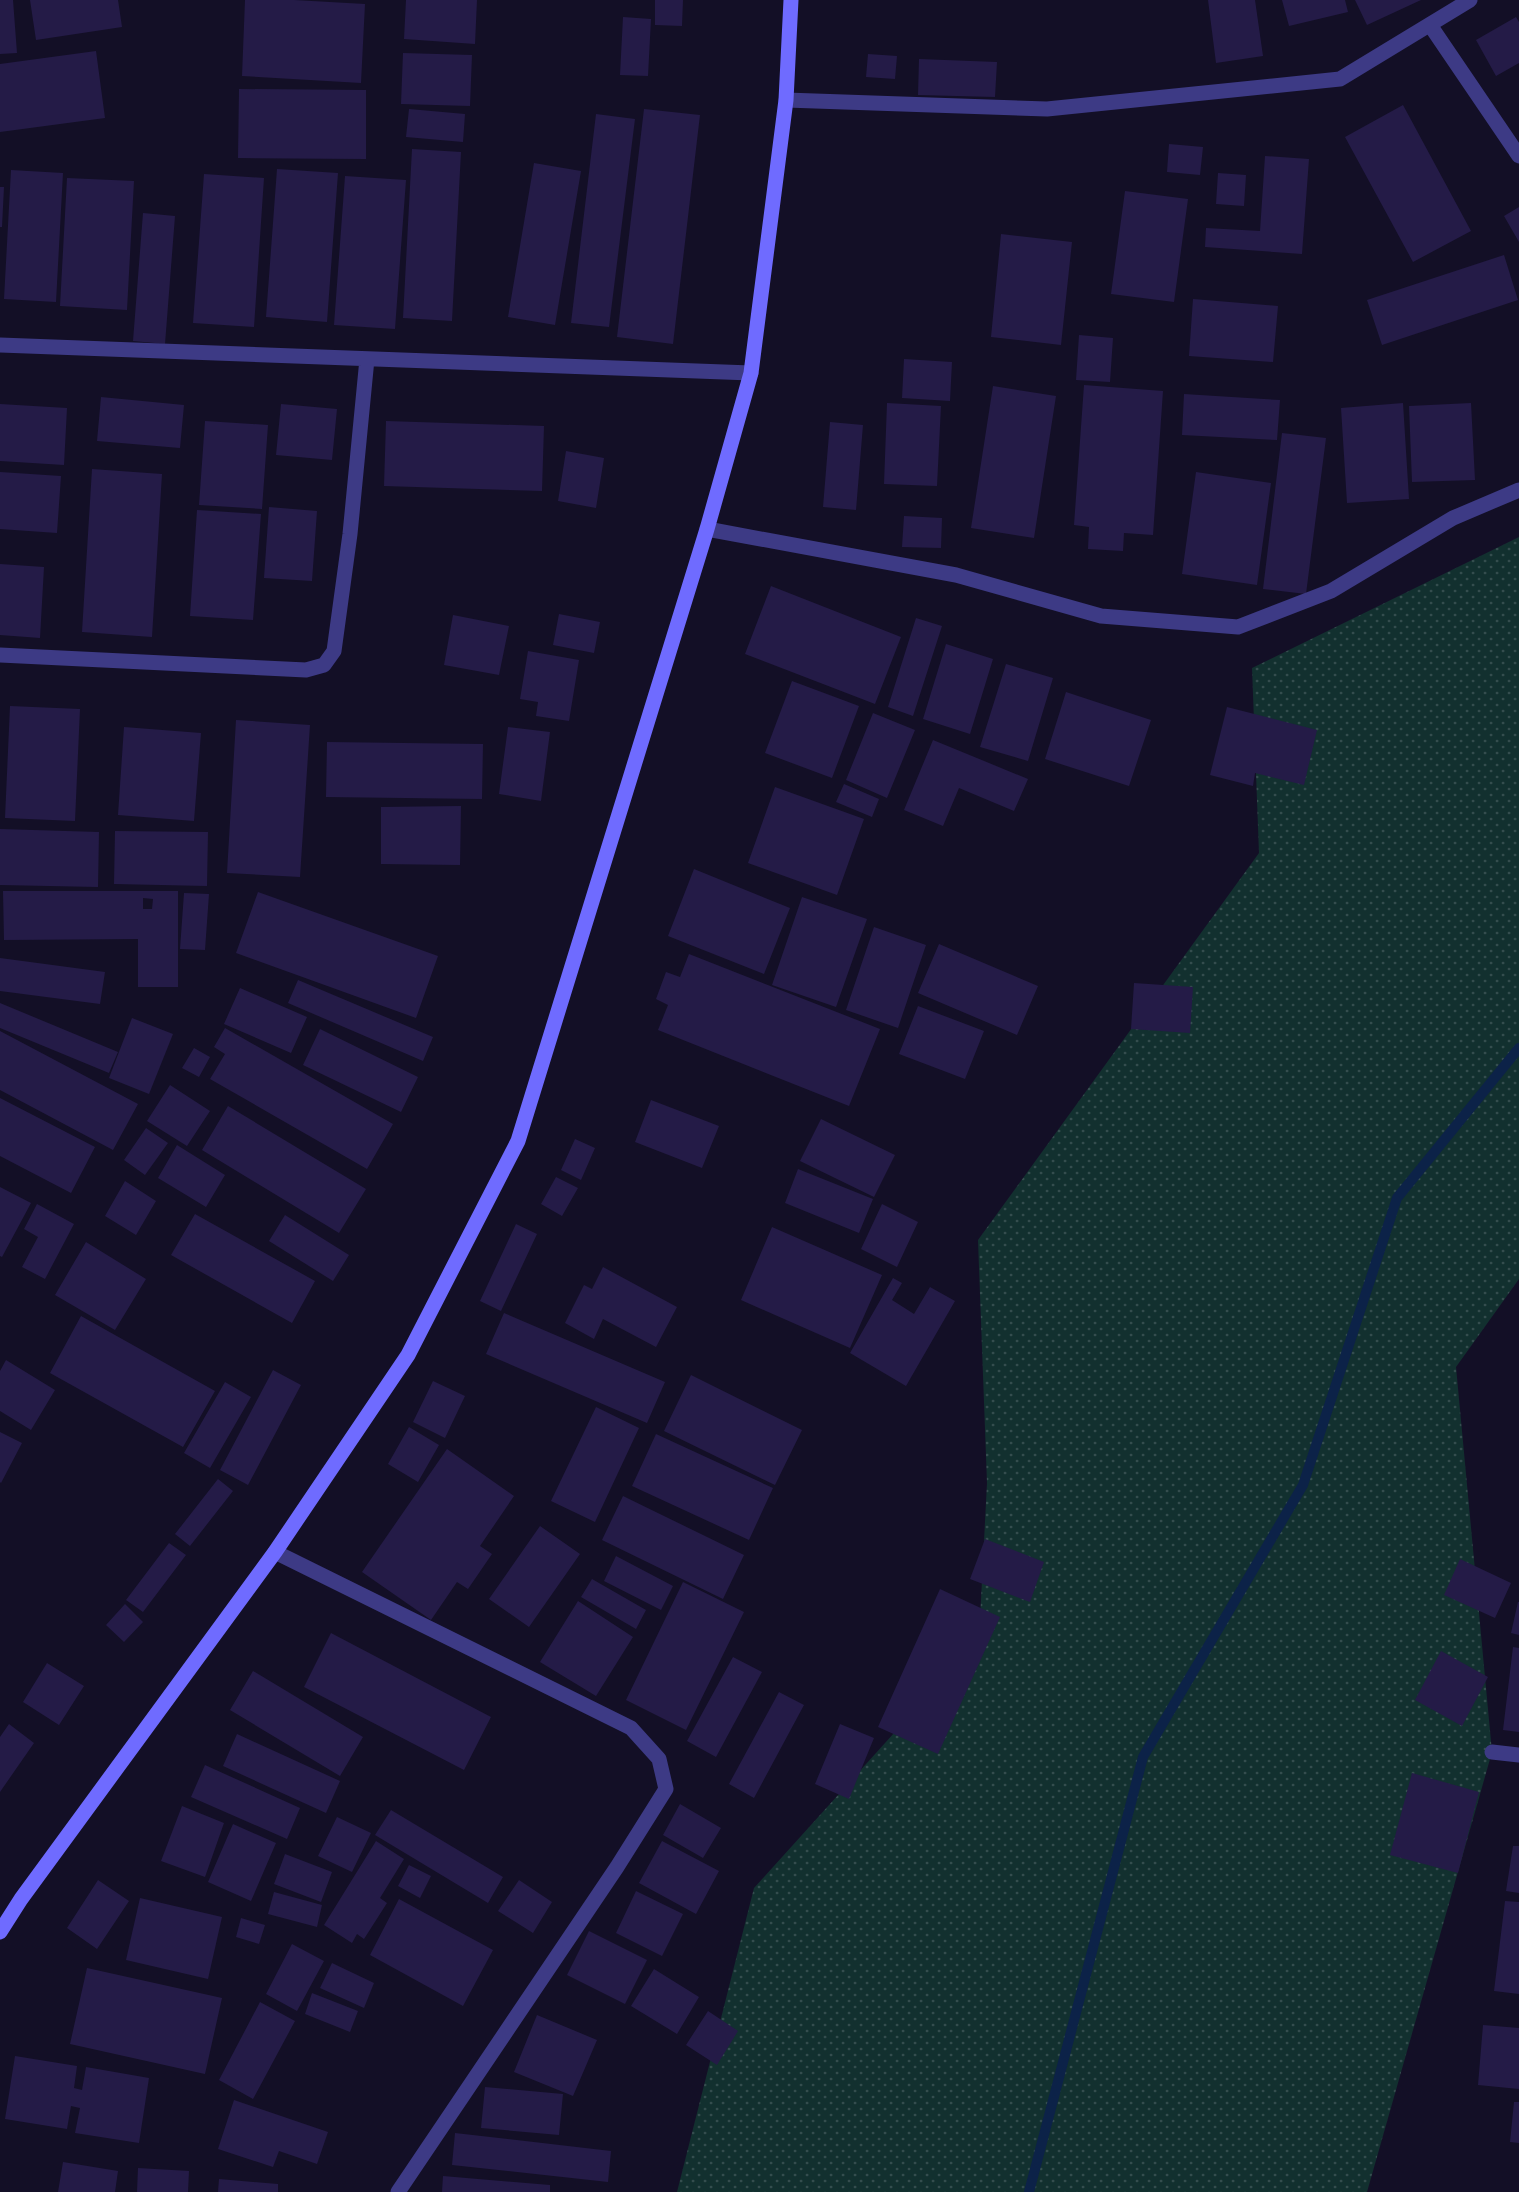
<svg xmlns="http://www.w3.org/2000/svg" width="1519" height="2192" viewBox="0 0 1519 2192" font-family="'Public Sans',sans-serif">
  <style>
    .grass { fill: url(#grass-dots) }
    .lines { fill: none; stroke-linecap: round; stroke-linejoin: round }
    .stream { stroke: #0c2248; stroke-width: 10 }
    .building { fill: #241b47; fill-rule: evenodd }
    .street { stroke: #3d3a85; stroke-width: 15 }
    .secondary { stroke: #6f6bff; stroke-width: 15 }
  </style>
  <defs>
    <pattern id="grass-dots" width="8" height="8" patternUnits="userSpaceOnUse" patternTransform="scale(1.5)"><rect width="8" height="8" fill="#12302f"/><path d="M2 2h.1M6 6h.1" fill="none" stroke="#344d4e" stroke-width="1.8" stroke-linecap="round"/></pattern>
  </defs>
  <rect width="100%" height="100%" fill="#130f26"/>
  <!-- grass -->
  <path class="grass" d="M 1519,537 L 1519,1279 L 1456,1367 L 1492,1752 L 1367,2192 L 677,2192 L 754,1888 L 979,1639 L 987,1483 L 978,1240 L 1259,853 L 1252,668 Z"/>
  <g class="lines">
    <!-- stream -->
    <path class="stream" d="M 1029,2192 L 1143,1757 L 1303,1485 L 1397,1198 L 1519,1048"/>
  </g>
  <!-- building -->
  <path class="building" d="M 0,0 L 13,0 L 17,53 L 0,54 Z
    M 30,0 L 118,0 L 122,27 L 36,40 Z
    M 245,0 L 294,0 L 365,4 L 361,83 L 242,76 Z
    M 406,0 L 477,0 L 475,44 L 404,39 Z
    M 655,0 L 683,0 L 682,26 L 655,25 Z
    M 1208,0 L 1255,0 L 1263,56 L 1216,63 Z
    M 1282,0 L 1345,0 L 1348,12 L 1289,26 Z
    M 1355,0 L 1421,0 L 1367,25 Z
    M 623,17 L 651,19 L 648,76 L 620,75 Z
    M 1516,17 L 1519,22 L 1519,63 L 1496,76 L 1476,40 Z
    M 96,51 L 105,118 L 0,132 L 0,64 Z
    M 403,53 L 472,55 L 470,106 L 401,104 Z
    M 868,54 L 897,56 L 895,79 L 866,77 Z
    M 919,59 L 997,62 L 995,97 L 918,95 Z
    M 239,89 L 366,90 L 366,159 L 238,158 Z
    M 1403,105 L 1471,231 L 1413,262 L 1345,137 Z
    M 409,109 L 465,114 L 463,142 L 406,137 Z
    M 644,109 L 700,115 L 673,344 L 617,337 Z
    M 596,114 L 635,119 L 609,327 L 571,323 Z
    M 1169,144 L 1203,147 L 1200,175 L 1167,172 Z
    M 412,149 L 461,152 L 452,321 L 403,318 Z
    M 1265,156 L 1309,159 L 1302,254 L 1205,247 L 1206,228 L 1260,231 Z
    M 534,163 L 581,171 L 555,325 L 508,317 Z
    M 277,169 L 338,173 L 327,322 L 266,317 Z
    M 11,170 L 63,173 L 56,302 L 4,299 Z
    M 1218,173 L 1246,175 L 1244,206 L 1216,204 Z
    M 204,174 L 264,178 L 254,327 L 193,323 Z
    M 345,176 L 406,180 L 395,329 L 334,325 Z
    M 67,178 L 134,181 L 127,310 L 60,306 Z
    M 0,187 L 4,187 L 2,227 L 0,227 Z
    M 1125,191 L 1188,199 L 1174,302 L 1111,294 Z
    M 1519,207 L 1519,242 L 1504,216 Z
    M 143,213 L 175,216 L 165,344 L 133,341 Z
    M 1001,234 L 1072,242 L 1061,345 L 991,337 Z
    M 1504,255 L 1518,300 L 1382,345 L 1367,300 Z
    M 1193,299 L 1278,306 L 1273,362 L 1189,356 Z
    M 1079,335 L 1113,338 L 1110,382 L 1076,380 Z
    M 904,359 L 952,362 L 950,401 L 902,398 Z
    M 1084,385 L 1163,391 L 1153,535 L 1124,533 L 1123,551 L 1088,549 L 1089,527 L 1074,525 Z
    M 993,386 L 1056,396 L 1034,538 L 971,528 Z
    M 1184,394 L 1280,400 L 1277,440 L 1182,435 Z
    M 101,397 L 184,405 L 180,448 L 97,441 Z
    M 887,403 L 941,406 L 937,486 L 884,484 Z
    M 1403,403 L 1409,499 L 1347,503 L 1341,408 Z
    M 1471,403 L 1475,480 L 1412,482 L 1409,406 Z
    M 0,404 L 67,408 L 64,465 L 0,461 Z
    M 281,404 L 337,409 L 332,460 L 276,455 Z
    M 205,421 L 268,425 L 262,509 L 199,505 Z
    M 386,421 L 544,426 L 542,491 L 384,486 Z
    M 830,422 L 863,425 L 856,510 L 823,507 Z
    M 1282,433 L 1326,438 L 1306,594 L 1263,589 Z
    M 566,451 L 604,458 L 596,508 L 558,501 Z
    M 92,469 L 162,474 L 152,637 L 82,632 Z
    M 0,472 L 61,476 L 57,533 L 0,529 Z
    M 1196,472 L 1271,483 L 1257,585 L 1182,574 Z
    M 269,507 L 317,511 L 312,581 L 264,578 Z
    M 197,510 L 261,514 L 253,620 L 190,616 Z
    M 904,516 L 942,518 L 941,548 L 902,547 Z
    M 0,564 L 44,567 L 40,638 L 0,635 Z
    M 771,586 L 901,637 L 875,704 L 745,654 Z
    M 559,614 L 600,622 L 594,653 L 553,645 Z
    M 453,615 L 509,626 L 499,675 L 444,665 Z
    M 916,618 L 942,626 L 913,716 L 888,707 Z
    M 946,644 L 993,659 L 970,734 L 923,719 Z
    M 528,651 L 579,660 L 569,721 L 536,716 L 538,702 L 520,699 Z
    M 1006,664 L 1053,678 L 1028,761 L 980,747 Z
    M 792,681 L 859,706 L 832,778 L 765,753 Z
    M 1066,692 L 1151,720 L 1129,786 L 1045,759 Z
    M 10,706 L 80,709 L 75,821 L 5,818 Z
    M 1227,707 L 1317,730 L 1304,785 L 1255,773 L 1253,786 L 1210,775 Z
    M 873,713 L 915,730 L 887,798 L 846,780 Z
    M 236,720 L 310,725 L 300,877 L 227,873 Z
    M 124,727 L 201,733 L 194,821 L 118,815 Z
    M 508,727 L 550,732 L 541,801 L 499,794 Z
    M 933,740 L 1028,779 L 1014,811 L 959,788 L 943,826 L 904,810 Z
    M 327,742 L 483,744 L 482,799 L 326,797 Z
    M 844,784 L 879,799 L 872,817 L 836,802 Z
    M 775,787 L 864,819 L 837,895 L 748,863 Z
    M 461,806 L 460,865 L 381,864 L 381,807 Z
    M 0,829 L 99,832 L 98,887 L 0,885 Z
    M 115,831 L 208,832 L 207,886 L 114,884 Z
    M 694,869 L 790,908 L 764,974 L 668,936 Z
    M 3,891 L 178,891 L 178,987 L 138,987 L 138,939 L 4,940 ZM 143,898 L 153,899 L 152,909 L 143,909 Z
    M 258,892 L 438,956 L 416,1018 L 236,953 Z
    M 184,893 L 209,894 L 205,950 L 180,949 Z
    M 802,897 L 867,919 L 836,1007 L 772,985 Z
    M 874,927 L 926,945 L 898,1028 L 846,1010 Z
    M 939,944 L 1038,986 L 1017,1035 L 918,993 Z
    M 689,954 L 880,1029 L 849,1106 L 658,1030 L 668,1005 L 656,999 L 666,972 L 680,977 Z
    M 0,958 L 105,972 L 100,1004 L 0,991 Z
    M 298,980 L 433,1037 L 423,1061 L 288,1003 Z
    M 1134,983 L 1193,987 L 1190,1033 L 1131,1029 Z
    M 240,988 L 307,1017 L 291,1053 L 224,1024 Z
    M 0,1003 L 118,1052 L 109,1073 L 0,1028 Z
    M 918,1006 L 984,1031 L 965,1079 L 899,1054 Z
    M 132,1018 L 173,1034 L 149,1094 L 109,1078 Z
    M 225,1028 L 393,1124 L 367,1169 L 210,1079 L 225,1054 L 214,1047 Z
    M 320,1029 L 418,1077 L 401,1112 L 303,1065 Z
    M 0,1031 L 138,1104 L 113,1150 L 0,1090 Z
    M 194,1048 L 210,1057 L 199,1077 L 182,1068 Z
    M 170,1085 L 210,1111 L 187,1146 L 147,1121 Z
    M 0,1098 L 95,1147 L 71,1193 L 0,1156 Z
    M 651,1100 L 719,1126 L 702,1168 L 635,1142 Z
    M 228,1106 L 366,1189 L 339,1233 L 202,1150 Z
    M 821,1119 L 895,1155 L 874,1197 L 800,1161 Z
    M 146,1128 L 168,1143 L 145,1175 L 124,1160 Z
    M 575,1139 L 595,1148 L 581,1180 L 561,1170 Z
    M 177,1145 L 225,1175 L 206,1207 L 158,1178 Z
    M 798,1169 L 873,1199 L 859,1233 L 785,1203 Z
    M 556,1177 L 578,1188 L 562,1216 L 541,1204 Z
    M 125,1181 L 156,1201 L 136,1235 L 105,1216 Z
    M 0,1187 L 31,1203 L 2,1257 L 0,1256 Z
    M 37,1204 L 74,1224 L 45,1279 L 22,1267 L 38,1237 L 24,1229 Z
    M 882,1204 L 918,1222 L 897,1267 L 861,1249 Z
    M 195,1214 L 315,1281 L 292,1323 L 171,1255 Z
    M 285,1215 L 349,1255 L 333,1281 L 269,1241 Z
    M 516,1224 L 537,1234 L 501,1311 L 480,1301 Z
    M 772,1227 L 882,1275 L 850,1348 L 741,1300 Z
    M 86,1242 L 146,1279 L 115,1330 L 55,1295 Z
    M 603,1267 L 677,1307 L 656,1347 L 603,1319 L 594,1339 L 565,1323 L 584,1285 L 592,1289 Z
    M 893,1278 L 902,1283 L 892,1300 L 914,1314 L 930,1287 L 955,1301 L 906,1386 L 850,1353 Z
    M 504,1313 L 665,1382 L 647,1423 L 486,1354 Z
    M 81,1316 L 215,1391 L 183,1447 L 50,1373 Z
    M 6,1360 L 55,1390 L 31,1430 L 0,1411 L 0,1371 Z
    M 273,1370 L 301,1385 L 248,1485 L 220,1470 Z
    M 691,1375 L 802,1430 L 775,1485 L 664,1431 Z
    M 433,1381 L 465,1396 L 445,1438 L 413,1422 Z
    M 225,1382 L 251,1397 L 210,1468 L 184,1453 Z
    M 596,1407 L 639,1428 L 595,1522 L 551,1501 Z
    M 409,1427 L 439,1445 L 418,1482 L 388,1464 Z
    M 0,1432 L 22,1443 L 1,1483 L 0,1482 Z
    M 656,1434 L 773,1488 L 749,1540 L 632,1486 Z
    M 447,1449 L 514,1496 L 480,1546 L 492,1554 L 468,1589 L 457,1582 L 431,1620 L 362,1572 Z
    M 218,1479 L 233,1491 L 190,1546 L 175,1534 Z
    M 623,1496 L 744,1555 L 723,1599 L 602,1540 Z
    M 540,1526 L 580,1554 L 529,1627 L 489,1599 Z
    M 985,1539 L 1044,1562 L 1030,1602 L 970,1579 Z
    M 169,1543 L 186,1555 L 143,1612 L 126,1600 Z
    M 616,1556 L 673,1586 L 661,1610 L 604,1581 Z
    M 1460,1559 L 1511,1583 L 1495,1618 L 1444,1595 Z
    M 592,1579 L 646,1610 L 636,1629 L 581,1597 Z
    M 683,1582 L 744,1612 L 686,1730 L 626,1700 Z
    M 940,1589 L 1000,1617 L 938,1754 L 878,1727 Z
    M 578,1601 L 633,1637 L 596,1696 L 540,1662 Z
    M 1518,1602 L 1519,1602 L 1519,1635 L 1511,1633 Z
    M 125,1604 L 143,1622 L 124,1642 L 106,1625 Z
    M 331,1633 L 491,1717 L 464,1770 L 304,1687 Z
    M 1513,1647 L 1519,1648 L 1519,1732 L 1503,1730 Z
    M 1441,1651 L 1488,1677 L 1462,1726 L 1415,1700 Z
    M 733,1657 L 762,1672 L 716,1757 L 687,1741 Z
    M 47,1663 L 84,1686 L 59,1725 L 23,1702 Z
    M 253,1671 L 363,1737 L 340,1776 L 230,1710 Z
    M 779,1692 L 804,1705 L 754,1798 L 729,1784 Z
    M 9,1724 L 34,1743 L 0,1792 L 0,1737 Z
    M 840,1724 L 874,1738 L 849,1799 L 815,1784 Z
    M 237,1734 L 340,1781 L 326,1813 L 223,1766 Z
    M 205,1765 L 300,1808 L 287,1839 L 191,1797 Z
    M 1412,1773 L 1479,1792 L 1458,1873 L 1390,1855 Z
    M 680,1804 L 721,1828 L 703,1858 L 663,1835 Z
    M 182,1806 L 224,1823 L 205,1877 L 161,1861 Z
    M 391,1810 L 503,1877 L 488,1903 L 375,1835 Z
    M 337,1817 L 371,1833 L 352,1872 L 318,1856 Z
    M 233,1824 L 276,1843 L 251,1901 L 208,1882 Z
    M 376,1841 L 404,1859 L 380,1898 L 387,1903 L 364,1939 L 357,1934 L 352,1943 L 324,1925 Z
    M 662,1841 L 719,1871 L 696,1914 L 639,1883 Z
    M 1513,1846 L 1519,1846 L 1519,1893 L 1506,1891 Z
    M 285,1854 L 332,1872 L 321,1902 L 274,1884 Z
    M 409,1865 L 431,1876 L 420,1898 L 398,1886 Z
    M 98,1880 L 129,1901 L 97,1949 L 67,1928 Z
    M 519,1880 L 552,1902 L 533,1933 L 498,1911 Z
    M 636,1891 L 683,1914 L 662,1956 L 616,1933 Z
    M 274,1892 L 322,1905 L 317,1927 L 268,1914 Z
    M 140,1898 L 222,1917 L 208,1979 L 126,1960 Z
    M 399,1899 L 493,1950 L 463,2006 L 370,1955 Z
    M 1505,1901 L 1519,1902 L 1519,1994 L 1494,1991 Z
    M 241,1918 L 265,1925 L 259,1944 L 236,1937 Z
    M 589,1931 L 647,1960 L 625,2004 L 567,1975 Z
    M 292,1944 L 324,1961 L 297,2011 L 266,1994 Z
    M 332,1963 L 374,1983 L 364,2008 L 320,1988 Z
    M 87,1968 L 222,1998 L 205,2074 L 70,2044 Z
    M 654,1969 L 699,1997 L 677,2034 L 631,2006 Z
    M 312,1993 L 358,2011 L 350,2032 L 305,2014 Z
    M 260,2002 L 295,2021 L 253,2099 L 219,2080 Z
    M 708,2011 L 738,2031 L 717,2065 L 686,2045 Z
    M 537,2015 L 597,2040 L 573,2096 L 514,2072 Z
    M 1483,2025 L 1519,2028 L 1519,2089 L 1478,2085 Z
    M 15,2056 L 77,2066 L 74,2088 L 82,2090 L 86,2067 L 149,2078 L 139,2143 L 75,2133 L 80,2108 L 71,2106 L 67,2129 L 5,2119 Z
    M 485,2087 L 563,2094 L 559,2135 L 481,2128 Z
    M 234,2100 L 328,2132 L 317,2164 L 279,2151 L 273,2167 L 218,2149 Z
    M 1514,2102 L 1519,2102 L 1519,2143 L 1510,2142 Z
    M 455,2133 L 611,2151 L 608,2182 L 452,2165 Z
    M 63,2162 L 118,2171 L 115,2192 L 58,2192 Z
    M 138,2168 L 189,2171 L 188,2192 L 137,2192 Z
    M 443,2176 L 550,2185 L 550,2192 L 442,2192 Z
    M 219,2179 L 278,2184 L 278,2192 L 218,2192 Z"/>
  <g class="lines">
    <!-- street -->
    <path class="street" d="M 1430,25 L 1519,156
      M 786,100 L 1047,109 L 1340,79 L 1470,0
      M 0,345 L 751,373
      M 707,529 L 956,575 L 1101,616 L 1238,627 L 1331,591 L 1453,518 L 1519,490
      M 0,655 L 306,670 L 324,665 L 334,651 L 350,534 L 367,359
      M 275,1552 L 631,1728 L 659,1759 L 666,1789 L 617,1867 L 398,2192
      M 1492,1752 L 1519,1755"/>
    <!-- secondary -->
    <path class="secondary" d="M 0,1932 L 21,1899 L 275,1552 L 408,1355 L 518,1141 L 707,529 L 751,373 L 786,100 L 791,0"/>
  </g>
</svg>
